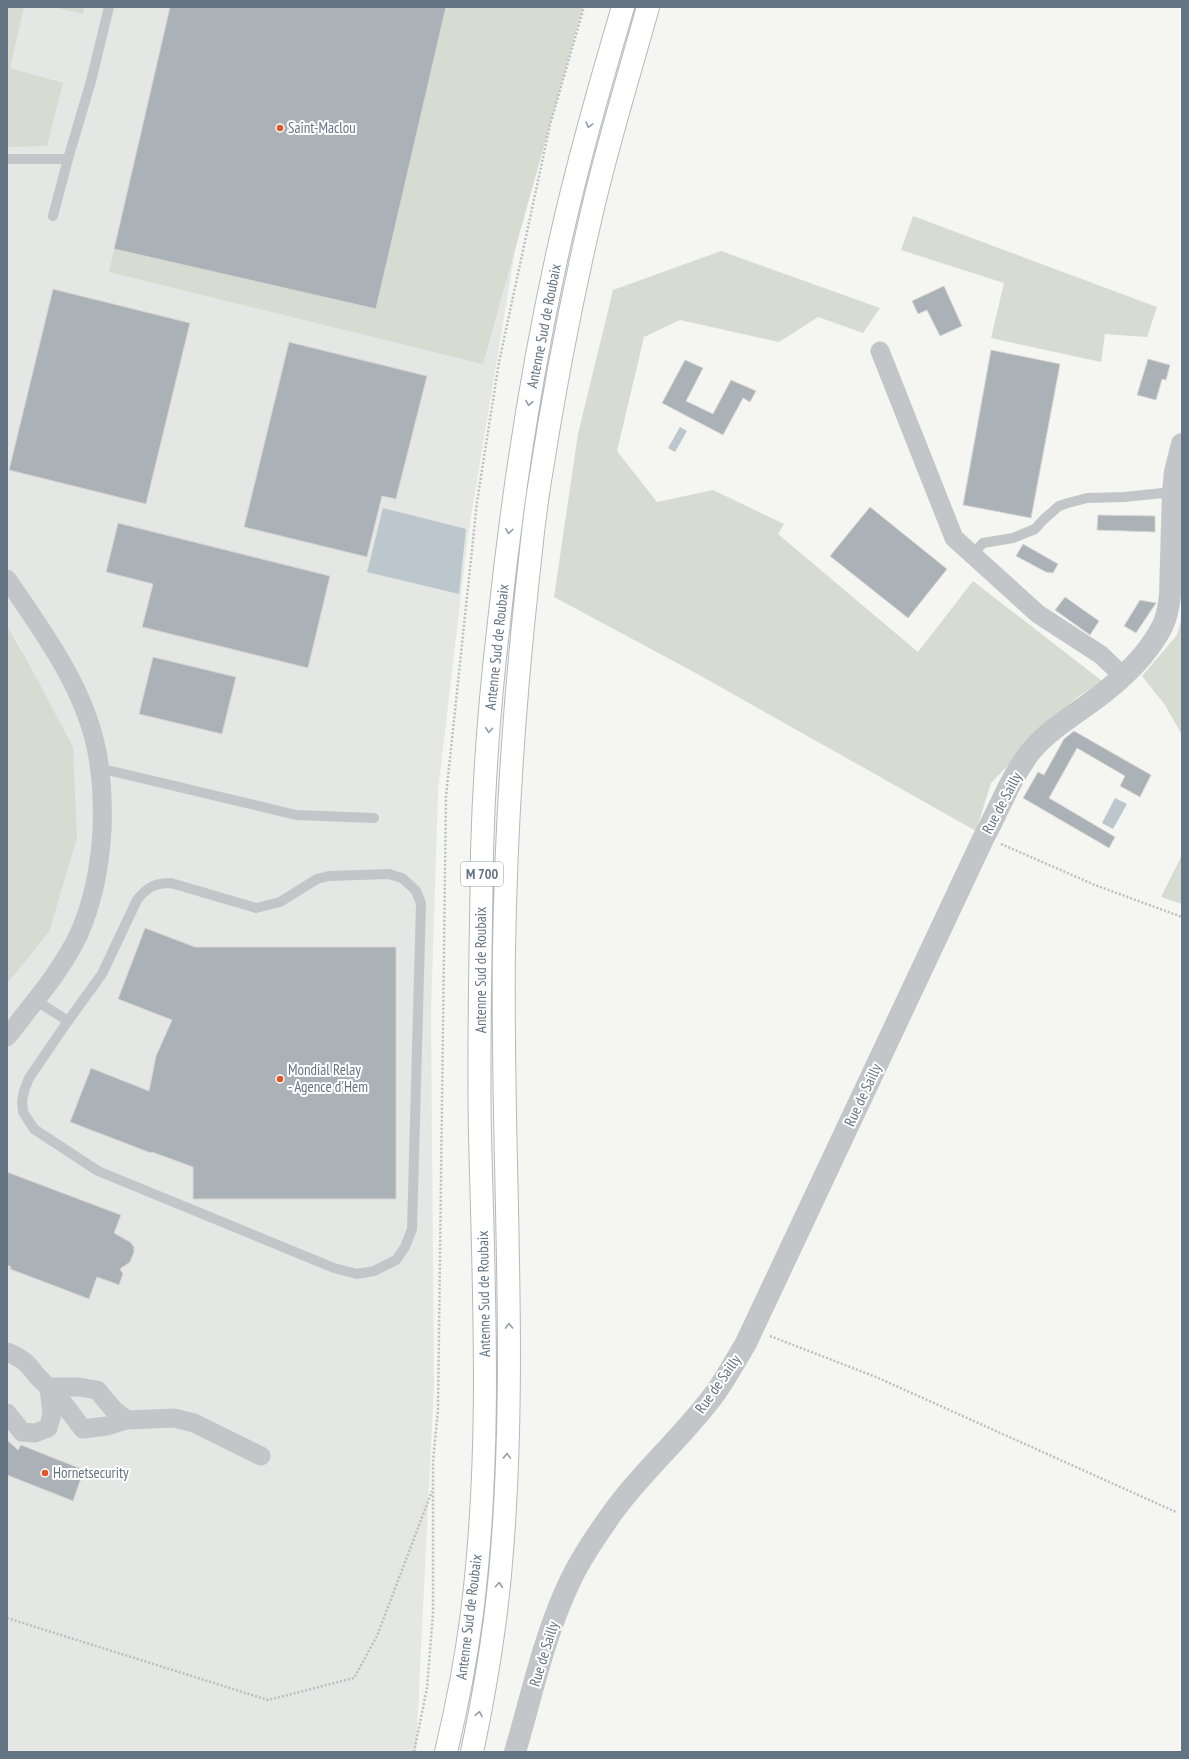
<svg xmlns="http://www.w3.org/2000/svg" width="1189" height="1759" viewBox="0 0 1189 1759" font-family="'PT Sans Narrow',sans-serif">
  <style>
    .built { fill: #e5e7e5 }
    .green { fill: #d6dcd2 }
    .water { fill: #bbc7cc }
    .building { fill: #abb2b7; stroke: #d6d6d4 }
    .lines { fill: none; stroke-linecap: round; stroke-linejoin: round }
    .trunk-casing { stroke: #b5b8bb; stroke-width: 24 }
    .path { stroke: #bcbec0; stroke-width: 2.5; stroke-dasharray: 2 2; stroke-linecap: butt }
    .service { stroke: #c2c6c9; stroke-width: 10 }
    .minor { stroke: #c2c6c9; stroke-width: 19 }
    .tertiary { stroke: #c2c6c9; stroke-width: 22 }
    .trunk { stroke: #fff; stroke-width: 22 }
    .oneway { stroke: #929ea8 }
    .poi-dot { fill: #e35323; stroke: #fff; stroke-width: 1.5 }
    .labels { text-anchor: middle; stroke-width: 4; stroke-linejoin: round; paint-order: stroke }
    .shield { fill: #fff; stroke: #929ea8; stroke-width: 1 }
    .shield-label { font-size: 14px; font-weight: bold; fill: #647482 }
    .poi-label { font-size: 15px; fill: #647482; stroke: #fff; text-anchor: start }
    .street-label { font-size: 15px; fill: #647482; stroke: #fff }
  </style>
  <rect width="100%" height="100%" fill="#f5f5f1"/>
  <!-- built -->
  <path class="built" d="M 7,7 L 580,7 L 525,190 L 468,535 L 438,791 L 431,1011 L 434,1384 L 416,1752 L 7,1752 L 7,984 L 49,932 L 23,651 L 7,626 Z"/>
  <!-- green -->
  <path class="green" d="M 7,7 L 24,7 L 10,68 L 63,83 L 47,146 L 7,147 Z
    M 53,7 L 84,7 L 83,14 Z
    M 446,7 L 583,7 L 483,364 L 109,272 L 114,249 L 376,309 Z
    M 913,216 L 1157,307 L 1147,337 L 1105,334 L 1101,362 L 991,338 L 1004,283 L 901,250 Z
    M 721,251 L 880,308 L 863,333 L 818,317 L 779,342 L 680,320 L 644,337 L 617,451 L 657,502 L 713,490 L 784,524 L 778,534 L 918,652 L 973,581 L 1102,681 L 1076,698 L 1052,720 L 991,783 L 976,831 L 692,671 L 554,597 L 578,434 L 613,290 Z
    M 1182,617 L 1182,735 L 1165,705 L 1142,676 L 1177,635 Z
    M 7,626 L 22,651 L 73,747 L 77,838 L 49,932 L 7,984 Z
    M 1182,855 L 1182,904 L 1161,897 Z"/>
  <!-- water -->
  <path class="water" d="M 680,427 L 687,431 L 675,452 L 668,448 Z
    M 383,508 L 466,529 L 459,594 L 367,572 Z
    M 1115,798 L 1127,804 L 1113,829 L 1102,823 Z"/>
  <!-- building -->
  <path class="building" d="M 170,7 L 446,7 L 376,309 L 114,249 Z
    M 944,286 L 962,326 L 940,336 L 927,310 L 918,314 L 912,301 Z
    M 53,289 L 190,323 L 146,504 L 9,470 Z
    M 289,342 L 427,376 L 396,499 L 382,496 L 367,557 L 244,527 Z
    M 991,350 L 1060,364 L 1031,518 L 963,505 Z
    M 1148,359 L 1170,365 L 1166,380 L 1162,379 L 1156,400 L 1137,395 Z
    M 685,360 L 703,368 L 686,401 L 713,414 L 731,380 L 756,391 L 750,402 L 743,398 L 723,435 L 662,403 Z
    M 870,507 L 947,569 L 908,618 L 830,556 Z
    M 1098,515 L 1155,516 L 1155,532 L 1097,530 Z
    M 118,523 L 330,576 L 308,668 L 142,627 L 153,584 L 106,572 Z
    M 1023,544 L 1058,564 L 1053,573 L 1046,572 L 1016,556 Z
    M 1065,597 L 1099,621 L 1090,635 L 1055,610 Z
    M 1140,600 L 1156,603 L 1136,633 L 1124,626 Z
    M 153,657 L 236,677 L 222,734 L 139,714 Z
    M 1074,731 L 1151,775 L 1140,797 L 1120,786 L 1125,776 L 1077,748 L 1049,798 L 1115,837 L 1109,848 L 1023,798 L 1038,772 L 1044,775 L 1064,739 Z
    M 145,928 L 195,947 L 396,947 L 396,1199 L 193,1199 L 193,1167 L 152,1152 L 151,1153 L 70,1122 L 91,1068 L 149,1091 L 156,1056 L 172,1020 L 118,999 Z
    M 7,1172 L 121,1215 L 114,1233 L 130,1242 L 134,1247 L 134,1252 L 130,1262 L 120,1269 L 123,1274 L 119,1285 L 97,1277 L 89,1299 L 10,1269 L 11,1267 L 7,1265 Z
    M 7,1440 L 18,1450 L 21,1445 L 84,1470 L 73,1501 L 7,1475 Z"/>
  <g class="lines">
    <defs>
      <path id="trunk" d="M 446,1752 C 457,1706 466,1660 472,1613 C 492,1454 484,1294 480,1135 C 478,1041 481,946 482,852 C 484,775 490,698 499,622 C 513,490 533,359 563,229 C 580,154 601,81 623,7
        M 472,1752 C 486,1686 497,1619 502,1551 C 518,1350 501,1150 504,949 C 506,828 514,707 527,587 C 531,552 534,516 540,481 C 554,391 571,301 592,212 C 608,143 629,75 648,7"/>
    </defs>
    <!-- trunk casing -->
    <use href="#trunk" class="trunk-casing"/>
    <!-- path -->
    <path class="path" d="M 1001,844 L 1095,885 L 1182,917
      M 770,1336 L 876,1377 L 1176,1512
      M 7,1618 L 268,1700 L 354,1678 L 377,1636 L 432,1491
      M 414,1752 L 427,1688 L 433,1613 L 433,1461 L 438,1410 L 446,796 L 477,502 L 499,362 L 550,125 L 584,7"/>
    <!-- service -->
    <path class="service" d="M 7,159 L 68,159 L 91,81 L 109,7
      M 53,216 L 68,159
      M 972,555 L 983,543 L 1013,538 L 1035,529 L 1043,520 L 1059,506 L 1068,503 L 1087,498 L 1124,497 L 1173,492
      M 99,768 L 296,815 L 374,818
      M 35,1000 L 68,1021 L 29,1078 L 24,1091 L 22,1102 L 23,1112 L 34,1129 L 98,1171 L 334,1268 L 357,1274 L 374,1271 L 396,1260 L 405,1247 L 412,1229 L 421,903 L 416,891 L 410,885 L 402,878 L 389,874 L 329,876 L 317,879 L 280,902 L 256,908 L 171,883 C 155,883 147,887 137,900 L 102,974 L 68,1021"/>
    <!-- minor -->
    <path class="minor" d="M 880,351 L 954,538 L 1038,614 L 1101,655 L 1123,676
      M 7,579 C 43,632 85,688 97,752 C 102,778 103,804 102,830 C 100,866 93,903 78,936 C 60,973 32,1004 7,1037
      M 7,1352 C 15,1355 23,1359 29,1366 C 36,1374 40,1381 49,1387 L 52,1414 L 48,1428 L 35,1433 L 22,1432 L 7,1413
      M 49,1387 L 79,1387 L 97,1390 L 114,1410 L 127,1420 L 174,1418 L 194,1423 L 261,1456
      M 49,1387 C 62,1399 71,1415 83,1429 L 107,1426 L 127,1420"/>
    <!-- tertiary -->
    <path class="tertiary" d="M 515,1752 C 531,1698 543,1641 566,1590 C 578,1562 596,1536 613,1512 C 644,1469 685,1435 716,1392 C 727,1376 736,1360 746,1343 L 983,839 C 999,810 1010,778 1031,751 C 1047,732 1069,718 1090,703 C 1118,683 1146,658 1162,627 C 1167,617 1169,605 1170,595 L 1173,492 L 1175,472 L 1182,444"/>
    <!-- trunk -->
    <use href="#trunk" class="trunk"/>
  </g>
  <!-- one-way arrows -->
  <defs><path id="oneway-chevron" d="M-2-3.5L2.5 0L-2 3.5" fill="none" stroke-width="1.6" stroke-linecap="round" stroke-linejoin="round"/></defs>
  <g class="oneway">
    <use href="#oneway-chevron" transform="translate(589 125) rotate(105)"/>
    <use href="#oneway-chevron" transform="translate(529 403) rotate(100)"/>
    <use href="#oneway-chevron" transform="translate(509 531) rotate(97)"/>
    <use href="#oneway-chevron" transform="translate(489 730) rotate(94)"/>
    <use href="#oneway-chevron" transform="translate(509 1326) rotate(-91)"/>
    <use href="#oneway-chevron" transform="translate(507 1456) rotate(-88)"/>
    <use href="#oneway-chevron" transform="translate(499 1585) rotate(-85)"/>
    <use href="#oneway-chevron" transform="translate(479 1714) rotate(-79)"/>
  </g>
  <!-- markers -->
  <g class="poi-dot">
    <circle cx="280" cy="128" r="4"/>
    <circle cx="280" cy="1079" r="4"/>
    <circle cx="45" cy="1473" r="4"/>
  </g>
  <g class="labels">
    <!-- shield labels -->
    <rect class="shield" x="461" y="862" width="42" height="24" rx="3"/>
    <g class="shield-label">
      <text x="482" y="879">M 700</text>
    </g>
    <!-- poi labels -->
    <g class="poi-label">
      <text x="288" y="133">Saint-Maclou</text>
      <text x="288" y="1075">Mondial Relay<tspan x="288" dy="17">- Agence d'Hem</tspan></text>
      <text x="53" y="1478">Hornetsecurity</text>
    </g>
    <!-- street labels -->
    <g class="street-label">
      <text transform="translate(544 326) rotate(-79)" y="5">Antenne Sud de Roubaix</text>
      <text transform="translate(497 647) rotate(-84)" y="5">Antenne Sud de Roubaix</text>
      <text transform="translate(1002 803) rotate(-62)" y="5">Rue de Sailly</text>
      <text transform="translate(481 970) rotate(-90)" y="5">Antenne Sud de Roubaix</text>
      <text transform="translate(863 1095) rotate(-65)" y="5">Rue de Sailly</text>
      <text transform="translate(484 1294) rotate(-91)" y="5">Antenne Sud de Roubaix</text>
      <text transform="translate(718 1384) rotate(-55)" y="5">Rue de Sailly</text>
      <text transform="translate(469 1617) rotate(-83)" y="5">Antenne Sud de Roubaix</text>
      <text transform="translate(544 1654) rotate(-73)" y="5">Rue de Sailly</text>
    </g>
  </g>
  <!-- border -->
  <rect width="1189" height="1759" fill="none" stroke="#647482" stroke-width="16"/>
</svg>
